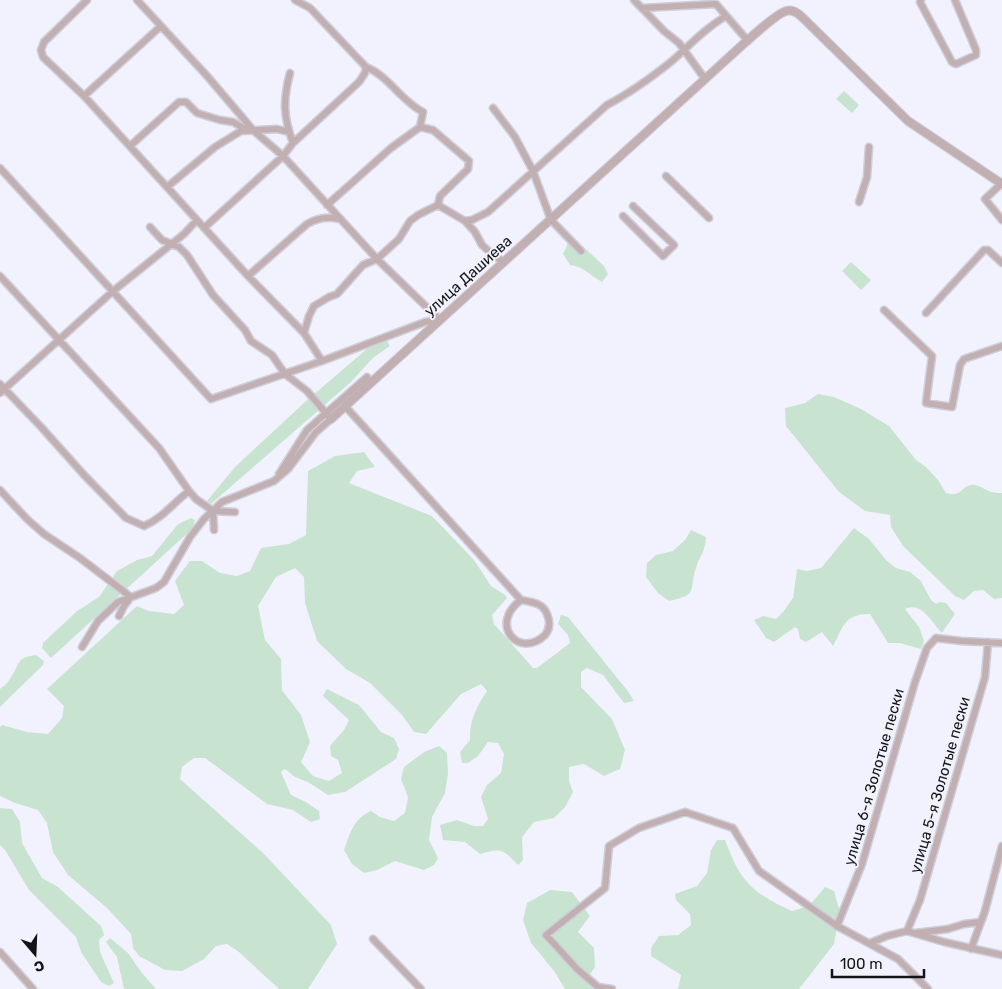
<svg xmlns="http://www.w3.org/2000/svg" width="1002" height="989" viewBox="0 0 1002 989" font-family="Rubik,sans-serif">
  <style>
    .green { fill: #c8e4d0 }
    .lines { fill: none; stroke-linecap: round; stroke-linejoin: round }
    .minor-casing { stroke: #ceced9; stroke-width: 9 }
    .tertiary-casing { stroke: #ceced9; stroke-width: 10 }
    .minor { stroke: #c1afb2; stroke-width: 6 }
    .tertiary { stroke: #c1afb2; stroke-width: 8 }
    .labels { text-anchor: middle; stroke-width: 4; stroke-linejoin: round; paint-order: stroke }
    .street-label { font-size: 15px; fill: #141418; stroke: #f2f2fe }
  </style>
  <rect width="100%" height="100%" fill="#f2f2fe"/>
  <!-- green -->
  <path class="green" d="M 844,91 L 859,105 L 852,113 L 836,99 Z
    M 576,240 L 604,266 L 608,274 L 602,282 C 589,275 585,267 570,265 L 563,254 L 568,243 Z
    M 851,262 L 871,280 L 861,290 L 842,271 Z
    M 387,341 L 390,346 L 373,358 L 351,382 L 211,504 L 207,501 L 235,467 L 305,402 L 368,348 Z
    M 818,394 L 834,397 L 861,409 L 889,426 L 916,460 L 926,467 L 938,480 L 946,493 C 963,499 961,483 975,485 C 985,487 988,494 1002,493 L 1002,598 L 994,599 L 983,590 L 974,591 L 964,600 L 955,596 L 903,546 L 891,527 L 890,515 L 865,511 L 839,492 L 786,426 L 785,408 L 805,403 Z
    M 364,452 L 375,467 L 357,471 L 349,483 L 432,516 L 474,560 L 491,586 L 505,595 L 507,598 L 492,615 L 494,624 L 533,668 L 537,668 L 570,643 L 568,635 L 558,624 L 561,615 L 568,617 L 627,690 L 634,701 L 624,703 L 603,675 L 587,668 L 581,672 L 581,687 L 612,719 L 625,750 L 620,769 L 604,776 L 584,764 L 569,767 L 569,781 L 573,792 L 565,807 L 554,818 L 534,822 L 522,837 L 523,860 L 518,865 C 503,849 501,848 480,854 L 465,842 L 443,840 L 440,825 L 457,820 L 474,826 L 483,826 L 488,819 L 481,797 L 487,785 L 501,773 L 504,754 L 498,743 L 488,742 L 478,756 L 468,763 L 462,763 L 460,752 L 470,740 C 469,721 477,706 487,691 L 481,684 L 461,694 L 426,734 L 414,732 L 402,715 L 370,683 L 346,669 L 317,641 L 305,603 L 304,577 L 295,568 L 276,577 L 258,606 L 265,640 L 281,659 L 282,690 L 301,715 L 310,742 L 301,762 L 313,776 L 329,781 L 342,773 L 338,760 L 331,756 L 330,746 L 344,730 L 349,720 L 323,696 L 327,689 L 359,705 L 381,732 L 394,738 L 399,749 L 396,759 L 345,792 L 328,795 L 308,782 L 295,777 L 285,769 L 281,772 L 291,795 L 306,802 L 319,811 L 320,819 L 311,822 L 293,810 L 267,804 L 205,758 L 194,758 L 182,767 L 180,779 L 263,853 L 331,925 L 337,944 L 308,989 L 279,989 L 239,952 L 227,944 L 216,946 L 204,959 L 182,971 L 165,970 L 139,956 L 133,948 L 131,934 L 107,908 L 68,875 L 53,852 L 47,823 L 38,810 L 15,803 L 0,796 L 0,727 L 2,725 L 27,732 L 48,734 L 62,718 L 64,706 L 47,689 L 137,606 L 149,611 L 174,614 L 184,605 L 175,581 L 190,561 L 202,561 L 220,573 L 237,576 L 250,571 L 261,548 L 289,544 L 306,535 L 308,471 L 335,456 Z
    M 191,518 L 195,520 L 192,529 L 51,658 L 42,648 L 43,643 L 77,611 L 99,597 L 117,571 L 137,560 L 152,556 L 178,524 Z
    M 854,528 L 869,539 L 886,560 L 896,568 L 910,572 L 921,581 L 931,600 L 936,604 L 940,602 L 946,603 L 955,614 L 942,633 C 932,623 922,601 905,609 L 919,627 L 924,641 L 921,649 L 900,643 L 888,643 L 870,614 C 844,614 844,626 833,646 L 822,632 L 806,642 L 800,639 L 798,629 L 795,627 L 774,642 L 766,638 L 754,620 L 763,616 L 776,619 L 783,612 L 793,598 L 797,569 L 807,571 L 821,568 Z
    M 691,530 L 706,537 C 705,553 700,555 696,568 C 688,591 700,594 669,601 L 658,593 L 646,577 L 647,563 L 656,555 L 673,551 L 685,540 Z
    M 36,655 L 44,661 L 43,665 L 0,707 L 0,689 C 4,686 9,682 11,677 C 21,663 15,658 36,655 Z
    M 439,746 L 447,753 L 448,774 L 445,793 L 432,817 L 429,840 L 438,858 L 434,865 L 424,870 L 395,861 L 377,870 L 364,873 L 352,864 L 344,850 C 350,833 354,818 371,811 L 380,817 L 394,821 L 405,813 L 408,797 L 401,779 L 404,767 L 424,752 Z
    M 0,808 L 12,809 L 20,822 L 22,843 L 42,878 L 58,887 L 101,926 L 104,935 L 99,940 L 100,952 L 114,983 L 109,986 L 101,982 L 81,952 L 76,937 L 29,890 L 5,850 L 0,845 Z
    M 717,840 L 725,840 C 731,855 737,872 749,884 C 760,896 777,904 792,911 L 809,906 L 825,887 L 834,891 L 840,912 L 834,944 L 799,989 L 678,989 L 681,975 L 651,956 L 651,948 L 659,936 L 678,935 L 691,925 L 690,914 L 676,900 L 675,894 L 697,886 L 707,873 L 711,850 Z
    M 550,890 L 572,892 L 590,916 L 578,932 L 594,948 L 595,967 L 588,977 L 593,989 L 565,989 L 554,971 L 531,943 L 523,920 L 527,903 Z
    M 110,938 L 128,953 L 142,973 L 156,989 L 124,989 L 117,957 L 106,942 Z"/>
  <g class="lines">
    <defs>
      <path id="minor" d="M 87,0 L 44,42 L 41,50 L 43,57 L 84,96 L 248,276 L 304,333 L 322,361
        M 137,0 L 208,77 L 254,131 L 283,156 L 377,259 L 440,320
        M 295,0 L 310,8 L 366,67 C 389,76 401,101 423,112 L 420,127 L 433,130 L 469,161 L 468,169 L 440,196 L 438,205 L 465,221 L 475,232 L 482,245 L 493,255 L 504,262
        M 634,0 L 664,31 L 679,43 L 705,79
        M 921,0 L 920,2 L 952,62 L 956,64 L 976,55 L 976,50 L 955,0
        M 642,8 L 716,4 L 748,41
        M 290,73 C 283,100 283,116 293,143
        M 84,96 L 161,26
        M 493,108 L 515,137 L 533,171 L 551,220 L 581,251
        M 130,146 L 179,102 L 186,102 L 197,113 L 220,120 L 233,122 L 247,130
        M 0,168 L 211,399 L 322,361 L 425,322 L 440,320
        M 666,176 L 709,218
        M 1001,184 L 985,199 L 1002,220
        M 167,187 L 215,147 L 241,131 L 277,129 L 289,132
        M 859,202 L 867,177 L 869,147
        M 327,205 L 391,148 L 420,127
        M 623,216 L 663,256 L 674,245 L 633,206
        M 465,221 L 472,220 L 488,212 L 607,105 C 630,93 652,77 672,61 C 690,45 704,29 726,16
        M 204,228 L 283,156 L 293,143 L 359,82 L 365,73 L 366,67
        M 0,276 L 159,448 L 189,491 L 196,499 L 213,511 L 235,512
        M 248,276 L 307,224 C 317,218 327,216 339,219
        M 884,310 L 932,356 L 926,403 L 952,407 L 960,365 L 964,359 L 1002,346
        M 926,313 L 984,250 L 988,250 L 1002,263
        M 304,333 L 309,316 L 314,306 L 329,297 L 337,294 L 363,265 L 377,259 L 399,239 L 410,221 L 418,215 L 438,205
        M 0,384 L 42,428 L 85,476 L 126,518 L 144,526 C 163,518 173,503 189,491
        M 0,393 L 112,292 L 184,234 L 197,220
        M 345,406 L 521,600 C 532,602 543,603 547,614 C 550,621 550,629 545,635 C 519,660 488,624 521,600
        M 279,474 L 307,430 L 367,377
        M 0,490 L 27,519 L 44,534 L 80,558 L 131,597 L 124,606 L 119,616
        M 213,511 L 214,530
        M 82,647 L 98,621 L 118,602 L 156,588 L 164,582 L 190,537 L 204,519 L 222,502 L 274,481 L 288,469 L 316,432 L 331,419 L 307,391 L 285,374 L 272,355 L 251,341 L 245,330 L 213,295 L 187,255 L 179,247 L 162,240 L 150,227
        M 837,926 L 862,864 L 915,682 L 927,648 L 936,638 L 961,641 L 1002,643
        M 907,931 L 920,900 L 985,677 L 988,642
        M 916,933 L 948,929 L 964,924 L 981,922
        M 373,939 L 421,989
        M 870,943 L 887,936 L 907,931 L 944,942 L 1002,955
        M 971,949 L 985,911 L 1002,846
        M 0,952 L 33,989
        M 612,989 L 598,987 L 577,969 L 546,935 L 605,888 L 609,846 L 639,828 L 685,812 L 733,828 L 759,871 L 837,926 L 898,959 L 928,989"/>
      <path id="tertiary" d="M 331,419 L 705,79 C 719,67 772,15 786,11 C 793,9 798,13 803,18 L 908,121 L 1002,184"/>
    </defs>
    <!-- minor casing -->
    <use href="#minor" class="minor-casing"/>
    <!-- tertiary casing -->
    <use href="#tertiary" class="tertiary-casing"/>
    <!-- minor -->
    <use href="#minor" class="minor"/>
    <!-- tertiary -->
    <use href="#tertiary" class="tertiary"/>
  </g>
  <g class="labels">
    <!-- street labels -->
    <g class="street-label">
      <text transform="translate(468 276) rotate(-42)" y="5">улица Дашиева</text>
      <text transform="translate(874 777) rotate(-74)" y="5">улица 6-я Золотые пески</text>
      <text transform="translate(940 785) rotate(-74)" y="5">улица 5-я Золотые пески</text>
    </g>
  </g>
  <!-- north arrow -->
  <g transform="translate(35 954) rotate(161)" stroke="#f2f2fe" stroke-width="4" paint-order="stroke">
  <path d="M0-4L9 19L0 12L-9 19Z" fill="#141418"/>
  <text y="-8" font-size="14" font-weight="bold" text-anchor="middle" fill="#141418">С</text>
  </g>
  <!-- scale -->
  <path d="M832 969v8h92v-8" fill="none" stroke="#141418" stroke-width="2.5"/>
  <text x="840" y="969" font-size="15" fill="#141418" stroke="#f2f2fe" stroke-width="4" paint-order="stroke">100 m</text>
</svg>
